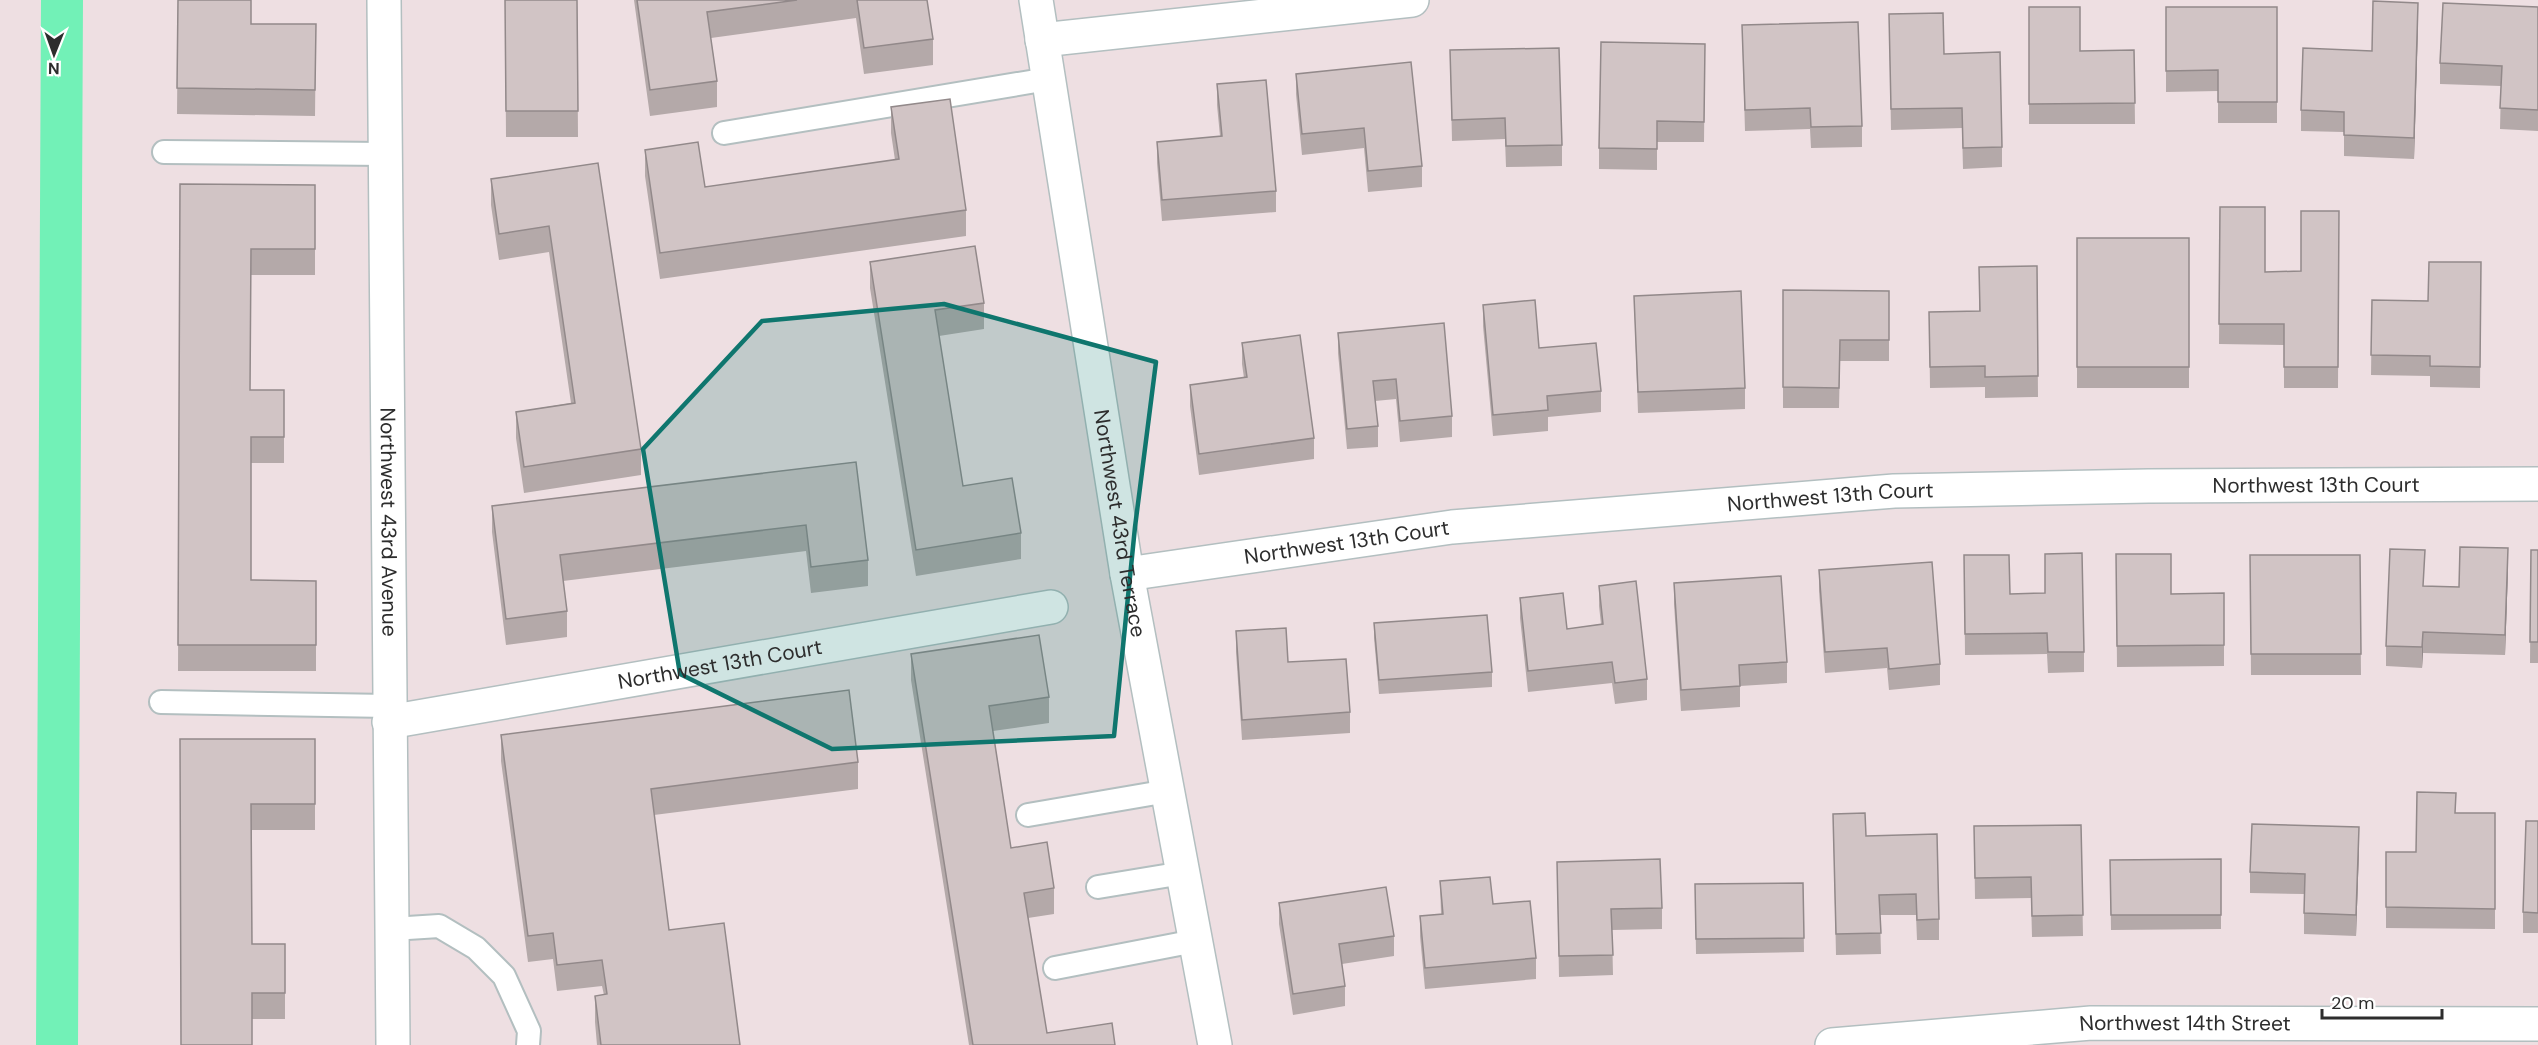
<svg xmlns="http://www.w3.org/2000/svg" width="2538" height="1045" viewBox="0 0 2538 1045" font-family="'DM Sans',sans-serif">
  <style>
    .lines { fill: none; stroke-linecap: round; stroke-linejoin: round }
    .canal { stroke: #72f1b7; stroke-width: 42 }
    .service-casing { stroke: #b3bfc0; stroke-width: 26 }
    .minor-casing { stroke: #b3bfc0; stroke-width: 36 }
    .service { stroke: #fff; stroke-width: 22 }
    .minor { stroke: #fff; stroke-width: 33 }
    .wall { fill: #b4a9a9 }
    .shaded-wall { fill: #92898a }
    .building { fill: #d1c4c5; stroke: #92898a; stroke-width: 1.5 }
    .marked { fill: #0f766e; fill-opacity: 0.2; stroke: #0f766e; stroke-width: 4.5; stroke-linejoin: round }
    .labels { text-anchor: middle; stroke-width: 4.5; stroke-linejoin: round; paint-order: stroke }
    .street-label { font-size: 21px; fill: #2d2d2d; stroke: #fff }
  </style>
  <rect width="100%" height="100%" fill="#eedfe2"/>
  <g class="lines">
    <!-- canal -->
    <path class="canal" d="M 57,1045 L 62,0"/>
    <defs>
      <path id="service" d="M 724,133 L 1048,79
        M 164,152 L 385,154
        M 161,702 L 389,706
        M 1028,815 L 1168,791
        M 1098,887 L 1183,873
        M 392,929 L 439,926 L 476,948 L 504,976 L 529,1031 L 528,1045
        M 1055,968 L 1195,941"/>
      <g id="minor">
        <path id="s1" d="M 384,0 L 393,1045"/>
        <path id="s2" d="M 1036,0 L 1127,574 L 1215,1045"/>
        <path d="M 1042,40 L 1412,0"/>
        <path id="s3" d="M 1127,574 L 1452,527 L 1894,491 L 2148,486 L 2538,484"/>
        <path id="s4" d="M 389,722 L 1051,607"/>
        <path id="s5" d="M 1832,1045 L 2091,1023 L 2538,1024"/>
      </g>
    </defs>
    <!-- service casing -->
    <use href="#service" class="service-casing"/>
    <!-- minor casing -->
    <use href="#minor" class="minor-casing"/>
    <!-- service -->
    <use href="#service" class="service"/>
    <!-- minor -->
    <use href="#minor" class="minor"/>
  </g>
  <!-- wall -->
  <path class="wall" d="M 178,0 L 251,24 L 316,24 L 315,116 L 177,114 Z
    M 505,0 L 577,0 L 578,137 L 506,137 Z
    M 634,0 L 927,0 L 933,39 L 933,65 L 864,74 L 856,18 L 711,38 L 717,81 L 717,107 L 650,116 Z
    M 2029,7 L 2080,51 L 2134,50 L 2135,124 L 2029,124 Z
    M 2166,7 L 2277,7 L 2277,123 L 2218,123 L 2218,91 L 2166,92 Z
    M 2538,7 L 2538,131 L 2500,129 L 2501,86 L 2440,84 L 2440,63 Z
    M 1889,14 L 1944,54 L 2002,147 L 2002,167 L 1963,169 L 1962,128 L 1891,130 Z
    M 2418,23 L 2414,159 L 2344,156 L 2344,132 L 2301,131 L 2301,110 L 2372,51 Z
    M 1742,25 L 1862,126 L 1862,147 L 1811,148 L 1810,129 L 1745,131 Z
    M 1705,44 L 1704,142 L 1657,142 L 1657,170 L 1599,169 L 1599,148 Z
    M 1450,50 L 1562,145 L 1562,166 L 1506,167 L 1505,139 L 1452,141 Z
    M 1296,74 L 1422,166 L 1422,187 L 1368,192 L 1364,148 L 1302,155 L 1296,94 Z
    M 1217,84 L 1276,191 L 1276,212 L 1162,221 L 1157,163 L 1157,142 L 1220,136 L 1217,105 Z
    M 891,107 L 966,210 L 966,236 L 660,279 L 645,176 L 645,150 L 705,187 L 895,160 L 891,133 Z
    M 598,163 L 641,449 L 641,475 L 524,493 L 516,438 L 516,412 L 571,403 L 549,252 L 499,260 L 491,205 L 491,179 Z
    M 180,184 L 315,185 L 315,275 L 251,275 L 250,390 L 284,416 L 284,463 L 251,463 L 251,580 L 316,581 L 316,671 L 178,671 Z
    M 2220,207 L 2265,272 L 2301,271 L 2339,211 L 2338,388 L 2284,388 L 2284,345 L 2219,344 Z
    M 2077,238 L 2189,238 L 2189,388 L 2077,388 Z
    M 870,262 L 984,303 L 984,329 L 939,336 L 963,486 L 1021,533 L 1021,559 L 916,576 L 870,288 Z
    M 2481,262 L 2480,388 L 2430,387 L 2430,376 L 2371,375 L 2372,300 L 2428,301 Z
    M 2037,266 L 2038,397 L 1985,398 L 1985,387 L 1930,388 L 1929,312 L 1979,311 L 1979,267 Z
    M 1783,290 L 1889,291 L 1889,361 L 1840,361 L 1839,408 L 1783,408 Z
    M 1634,296 L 1745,388 L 1745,409 L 1638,413 Z
    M 1483,305 L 1539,348 L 1601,391 L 1601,412 L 1548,417 L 1548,431 L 1493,436 L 1483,326 Z
    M 1338,333 L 1452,416 L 1452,437 L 1400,442 L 1396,399 L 1375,401 L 1378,426 L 1378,447 L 1347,449 L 1338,353 Z
    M 1242,343 L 1314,438 L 1314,459 L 1199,475 L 1190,406 L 1190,385 L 1244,378 L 1242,364 Z
    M 856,462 L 868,560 L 868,586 L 811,593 L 806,551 L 563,581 L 567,611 L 567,637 L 506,645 L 492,532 L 492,506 Z
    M 2531,550 L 2538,550 L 2538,663 L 2530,663 Z
    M 2116,554 L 2171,594 L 2224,593 L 2224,666 L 2117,667 Z
    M 1964,555 L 2010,594 L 2084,652 L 2084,672 L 2048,673 L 2047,654 L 1965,655 Z
    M 2250,555 L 2360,555 L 2361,675 L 2251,675 Z
    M 2508,569 L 2505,655 L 2423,653 L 2422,668 L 2386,666 L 2386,646 L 2424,586 L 2459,587 Z
    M 1819,570 L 1940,664 L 1940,685 L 1889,690 L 1887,668 L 1825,673 L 1819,591 Z
    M 1674,583 L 1787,662 L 1787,683 L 1740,686 L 1740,707 L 1681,711 L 1674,604 Z
    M 1599,586 L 1647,679 L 1647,700 L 1615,704 L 1612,683 L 1528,692 L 1520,618 L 1520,598 L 1567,629 L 1601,624 L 1599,606 Z
    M 1374,623 L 1492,672 L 1492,687 L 1379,694 L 1374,638 Z
    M 1236,631 L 1288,662 L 1350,712 L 1350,733 L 1242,740 L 1236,652 Z
    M 911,654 L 1049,697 L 1049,723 L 993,731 L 1011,848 L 1054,888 L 1054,914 L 1028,918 L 1047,1033 L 1115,1045 L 969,1045 L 911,680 Z
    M 501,735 L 858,762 L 858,789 L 654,815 L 669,930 L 740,1045 L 597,1045 L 595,1022 L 595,996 L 604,995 L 602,986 L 557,991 L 553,959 L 528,962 L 501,761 Z
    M 180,739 L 315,739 L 315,830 L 252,830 L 252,944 L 285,944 L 285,1019 L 252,1019 Z
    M 2456,813 L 2495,813 L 2495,929 L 2386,928 L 2386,852 L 2416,852 Z
    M 1833,814 L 1866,836 L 1939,919 L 1939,940 L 1917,940 L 1916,915 L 1880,915 L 1881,954 L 1836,955 Z
    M 2538,821 L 2538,933 L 2523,933 L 2523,912 Z
    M 2081,825 L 2083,936 L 2032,937 L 2031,898 L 1975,899 L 1974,826 Z
    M 2359,848 L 2356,936 L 2304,934 L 2304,894 L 2250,893 L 2250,872 Z
    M 2221,859 L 2221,929 L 2111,930 L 2110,860 Z
    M 1557,862 L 1662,908 L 1662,929 L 1612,930 L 1613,975 L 1559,977 Z
    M 1440,881 L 1493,904 L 1536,958 L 1536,979 L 1425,989 L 1420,936 L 1420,916 L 1441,914 Z
    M 1803,883 L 1804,952 L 1696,954 L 1695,884 Z
    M 1279,903 L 1394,936 L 1394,956 L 1342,964 L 1345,986 L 1345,1006 L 1293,1015 L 1279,924 Z"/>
  <!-- shaded-wall -->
  <path class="shaded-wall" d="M 2418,3 L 2418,23 L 2414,159 L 2414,138 Z
    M 2508,548 L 2508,569 L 2505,655 L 2505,635 Z
    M 2423,632 L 2423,653 L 2422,668 L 2422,647 Z
    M 2359,827 L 2359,848 L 2356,936 L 2356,915 Z"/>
  <!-- building -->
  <path class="building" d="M 178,0 L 251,0 L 251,24 L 316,24 L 315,90 L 177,88 Z
    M 505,0 L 577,0 L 578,111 L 506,111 Z
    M 637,0 L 797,0 L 707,12 L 717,81 L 650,90 Z
    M 857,0 L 927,0 L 933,39 L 864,48 Z
    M 2373,1 L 2418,3 L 2414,138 L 2344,135 L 2344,112 L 2301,110 L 2303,48 L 2372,51 Z
    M 2443,3 L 2538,7 L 2538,110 L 2500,108 L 2502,66 L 2440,63 Z
    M 2029,7 L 2080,7 L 2080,51 L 2134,50 L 2135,103 L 2029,104 Z
    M 2166,7 L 2277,7 L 2277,102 L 2218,102 L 2218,70 L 2166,71 Z
    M 1943,13 L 1944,54 L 2000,52 L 2002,147 L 1963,148 L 1962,108 L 1891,109 L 1889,14 Z
    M 1858,22 L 1862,126 L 1811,127 L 1810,108 L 1745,110 L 1742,25 Z
    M 1601,42 L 1705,44 L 1704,122 L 1657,121 L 1657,149 L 1599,148 Z
    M 1559,48 L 1562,145 L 1506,146 L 1505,118 L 1452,120 L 1450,50 Z
    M 1411,62 L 1422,166 L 1368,171 L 1364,128 L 1302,134 L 1296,74 Z
    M 1266,80 L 1276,191 L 1162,200 L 1157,142 L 1222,136 L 1217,84 Z
    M 950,99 L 966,210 L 660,253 L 645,150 L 698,142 L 705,187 L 899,159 L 891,107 Z
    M 598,163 L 641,449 L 524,467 L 516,412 L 575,403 L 549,226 L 499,234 L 491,179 Z
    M 180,184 L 315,185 L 315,249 L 251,249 L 250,390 L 284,390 L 284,437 L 251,437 L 251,580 L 316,581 L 316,645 L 178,645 Z
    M 2220,207 L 2265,207 L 2265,272 L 2301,271 L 2301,211 L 2339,211 L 2338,367 L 2284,367 L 2284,324 L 2219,324 Z
    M 2077,238 L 2189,238 L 2189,367 L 2077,367 Z
    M 975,246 L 984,303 L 935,310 L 963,486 L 1012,478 L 1021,533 L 916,550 L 870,262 Z
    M 2429,262 L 2481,262 L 2480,367 L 2430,366 L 2430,356 L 2371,355 L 2372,300 L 2428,301 Z
    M 2037,266 L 2038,376 L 1985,377 L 1985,366 L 1930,367 L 1929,312 L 1980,311 L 1979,267 Z
    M 1783,290 L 1889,291 L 1889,340 L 1840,340 L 1839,388 L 1783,387 Z
    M 1741,291 L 1745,388 L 1638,392 L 1634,296 Z
    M 1535,300 L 1539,348 L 1596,343 L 1601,391 L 1547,396 L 1548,410 L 1493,415 L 1483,305 Z
    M 1444,323 L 1452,416 L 1400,421 L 1396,379 L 1373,381 L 1378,426 L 1347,429 L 1338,333 Z
    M 1300,335 L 1314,438 L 1199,454 L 1190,385 L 1247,377 L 1242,343 Z
    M 856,462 L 868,560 L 811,567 L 806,525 L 560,555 L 567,611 L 506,619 L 492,506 Z
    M 2460,547 L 2508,548 L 2505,635 L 2423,632 L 2422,647 L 2386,646 L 2390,549 L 2425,550 L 2423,586 L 2459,587 Z
    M 2531,550 L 2538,550 L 2538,642 L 2530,642 Z
    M 2082,553 L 2084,652 L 2048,652 L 2047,633 L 1965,634 L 1964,555 L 2009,555 L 2010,594 L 2045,593 L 2045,554 Z
    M 2116,554 L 2171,554 L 2171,594 L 2224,593 L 2224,645 L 2117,646 Z
    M 2250,555 L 2360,555 L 2361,654 L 2251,654 Z
    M 1932,562 L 1940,664 L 1889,669 L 1887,648 L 1825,652 L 1819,570 Z
    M 1781,576 L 1787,662 L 1739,665 L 1740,686 L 1681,690 L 1674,583 Z
    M 1636,581 L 1647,679 L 1615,683 L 1612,662 L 1528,671 L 1520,598 L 1563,593 L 1567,629 L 1603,624 L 1599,586 Z
    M 1487,615 L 1492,672 L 1379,680 L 1374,623 Z
    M 1286,628 L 1288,662 L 1346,659 L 1350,712 L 1242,720 L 1236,631 Z
    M 1039,635 L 1049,697 L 989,706 L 1011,848 L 1047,842 L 1054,888 L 1024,893 L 1047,1033 L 1112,1023 L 1115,1045 L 973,1045 L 911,654 Z
    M 849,690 L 858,762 L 651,789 L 669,930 L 724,923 L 740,1045 L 601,1045 L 595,996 L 607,994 L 602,960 L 557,965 L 553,933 L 528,936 L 501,735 Z
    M 180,739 L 315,739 L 315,804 L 251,804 L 252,944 L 285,944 L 285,993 L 252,993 L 252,1045 L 181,1045 Z
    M 2417,792 L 2456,793 L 2455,813 L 2495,813 L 2495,909 L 2386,907 L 2386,852 L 2416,852 Z
    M 1865,813 L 1866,836 L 1937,834 L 1939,919 L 1917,920 L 1916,894 L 1879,895 L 1881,933 L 1836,934 L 1833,814 Z
    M 2526,821 L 2538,821 L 2538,913 L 2523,912 Z
    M 2252,824 L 2359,827 L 2356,915 L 2304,913 L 2305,874 L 2250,872 Z
    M 2081,825 L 2083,915 L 2032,916 L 2031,877 L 1975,878 L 1974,826 Z
    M 1660,859 L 1662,908 L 1611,909 L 1613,955 L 1559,956 L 1557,862 Z
    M 2221,859 L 2221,915 L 2111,915 L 2110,860 Z
    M 1490,877 L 1493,904 L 1530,901 L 1536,958 L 1425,968 L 1420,916 L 1443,914 L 1440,881 Z
    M 1803,883 L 1804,938 L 1696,939 L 1695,884 Z
    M 1386,887 L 1394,936 L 1339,944 L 1345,986 L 1293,994 L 1279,903 Z"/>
  <!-- marked area -->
  <path class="marked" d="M 944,304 L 1156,362 L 1135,527 L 1114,736 L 832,749 L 680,674 L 643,449 L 762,321 Z"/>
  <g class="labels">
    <!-- street labels -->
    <g class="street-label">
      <text dy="7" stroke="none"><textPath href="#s3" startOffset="1194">Northwest 13th Court</textPath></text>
      <text dy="7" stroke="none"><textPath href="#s3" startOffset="708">Northwest 13th Court</textPath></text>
      <text dy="7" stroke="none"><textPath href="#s1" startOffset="522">Northwest 43rd Avenue</textPath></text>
      <text dy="7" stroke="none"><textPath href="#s2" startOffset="530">Northwest 43rd Terrace</textPath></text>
      <text dy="7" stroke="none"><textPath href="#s3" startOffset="222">Northwest 13th Court</textPath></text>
      <text dy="7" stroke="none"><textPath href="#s4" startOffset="336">Northwest 13th Court</textPath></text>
      <text dy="7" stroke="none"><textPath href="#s5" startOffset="354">Northwest 14th Street</textPath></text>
    </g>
  </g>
  <!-- north arrow -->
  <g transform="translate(54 54) rotate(181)" stroke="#ffffff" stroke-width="4.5" paint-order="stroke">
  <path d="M0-4.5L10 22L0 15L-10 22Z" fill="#2d2d2d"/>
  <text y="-9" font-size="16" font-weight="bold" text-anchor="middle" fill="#2d2d2d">N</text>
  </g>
  <!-- scale -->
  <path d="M2322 1009v9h120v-9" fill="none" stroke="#2d2d2d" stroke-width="3"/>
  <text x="2331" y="1009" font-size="18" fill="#2d2d2d" stroke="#ffffff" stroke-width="4.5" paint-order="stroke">20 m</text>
</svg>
